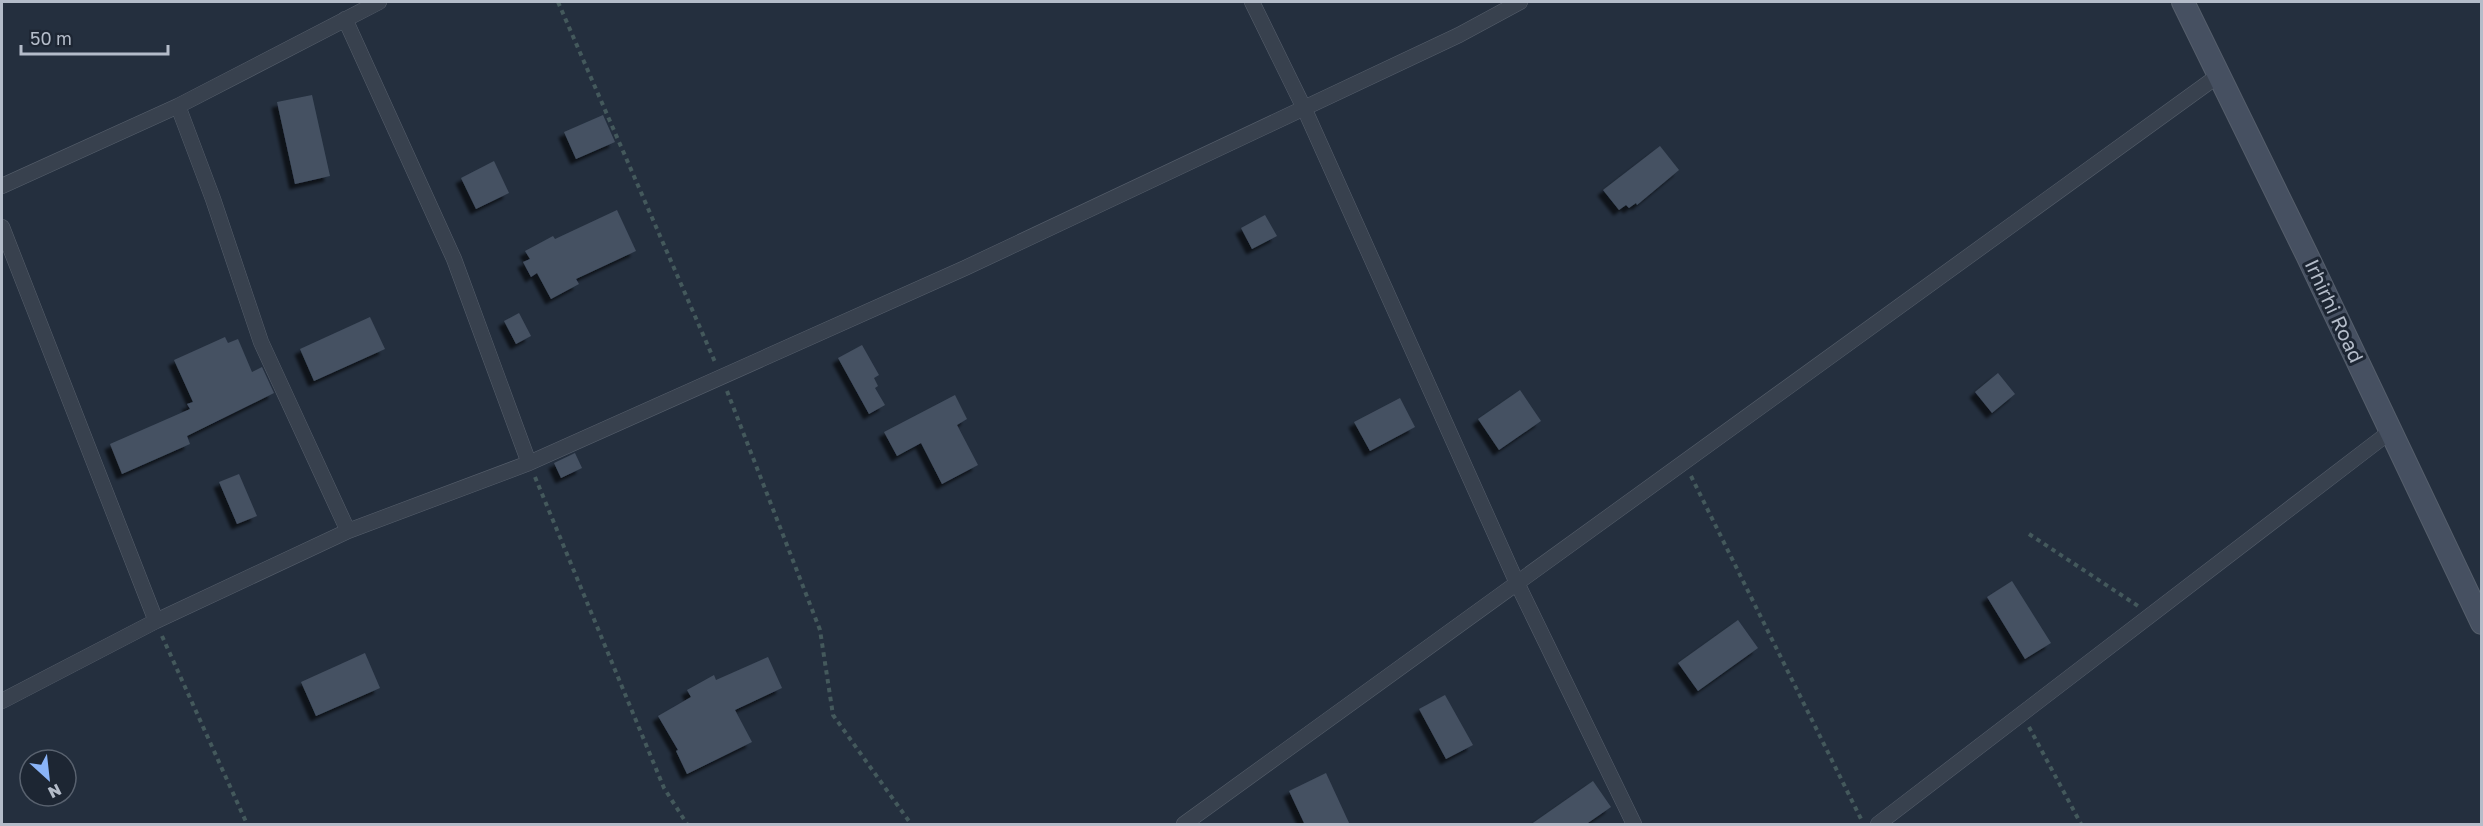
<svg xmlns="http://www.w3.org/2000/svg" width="2483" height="826" viewBox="0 0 2483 826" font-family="'Golos Text',sans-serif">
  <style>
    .building { fill: #455162; filter: url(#shadow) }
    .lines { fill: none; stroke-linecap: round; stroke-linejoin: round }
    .street-casing { stroke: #565f6c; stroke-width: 16 }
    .secondary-casing { stroke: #565f6c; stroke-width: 24 }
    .path { stroke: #44595c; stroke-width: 4; stroke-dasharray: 4.5 4.5; stroke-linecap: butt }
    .street { stroke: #38414e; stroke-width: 15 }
    .secondary { stroke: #465061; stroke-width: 22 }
    .labels { text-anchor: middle; stroke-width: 6; stroke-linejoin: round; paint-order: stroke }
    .street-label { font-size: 20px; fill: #b4bcc9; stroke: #1d2633 }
  </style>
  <defs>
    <filter id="shadow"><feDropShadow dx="-5.5" dy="5.5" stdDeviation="1.5" flood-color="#0009"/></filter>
  </defs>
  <rect width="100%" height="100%" fill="#242f3e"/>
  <!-- building -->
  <path class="building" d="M 312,95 L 330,176 L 295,184 L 277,102 Z
    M 603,115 L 615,142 L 576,159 L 564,132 Z
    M 1660,146 L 1679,170 L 1637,205 L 1636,203 L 1629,208 L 1626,205 L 1619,210 L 1603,190 Z
    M 494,161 L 509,193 L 476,209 L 461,178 Z
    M 617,210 L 636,251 L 576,279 L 579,284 L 551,299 L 537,273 L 531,277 L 523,262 L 530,259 L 525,251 L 553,236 L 555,239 Z
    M 1265,215 L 1277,236 L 1252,249 L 1241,228 Z
    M 519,313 L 531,336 L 516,344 L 504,321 Z
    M 370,317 L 385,349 L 314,381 L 300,349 Z
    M 225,337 L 228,343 L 238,339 L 252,372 L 262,367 L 274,393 L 187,436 L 190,444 L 122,474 L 110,444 L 190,409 L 187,404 L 193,402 L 174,360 Z
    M 862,345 L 879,375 L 874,378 L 878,386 L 875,388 L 885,405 L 869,414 L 838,358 Z
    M 1998,373 L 2015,394 L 1992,413 L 1975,392 Z
    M 1520,390 L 1541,421 L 1499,450 L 1478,419 Z
    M 955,395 L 967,419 L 957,425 L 978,465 L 942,484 L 921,443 L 897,456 L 884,432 Z
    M 1400,398 L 1415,427 L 1370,451 L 1354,422 Z
    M 575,453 L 582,468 L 561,478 L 554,463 Z
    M 239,474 L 257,516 L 237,524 L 219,482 Z
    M 2012,581 L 2051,643 L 2025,659 L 1987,597 Z
    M 1738,620 L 1758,648 L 1698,691 L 1678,663 Z
    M 365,653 L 380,688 L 316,716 L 301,682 Z
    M 768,657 L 782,688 L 735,710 L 752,742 L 687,774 L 676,751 L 678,750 L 658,716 L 691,697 L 687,690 L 714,675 L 716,680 Z
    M 1445,695 L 1473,745 L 1446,759 L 1419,709 Z
    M 1326,773 L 1350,825 L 1305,825 L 1289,791 Z
    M 1593,781 L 1611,807 L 1585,825 L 1530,825 Z"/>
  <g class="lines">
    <defs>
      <path id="street" d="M 1252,2 L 1304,108 L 1517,583 L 1634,824
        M 345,19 L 454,259 L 529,463
        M 178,106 L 213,199 L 261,342 L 348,531
        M 2,186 L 178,106 L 379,2
        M 2,227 L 156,621
        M 2,701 L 156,621 L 348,531 L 529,463 L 965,268 L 1459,35 L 1520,2
        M 1184,824 L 2219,75
        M 1878,824 L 2391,431"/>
      <path id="secondary" d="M 2183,2 L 2307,255 L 2482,623"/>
    </defs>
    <!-- street casing -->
    <use href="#street" class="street-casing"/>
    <!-- secondary casing -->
    <use href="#secondary" class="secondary-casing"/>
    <!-- path -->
    <path class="path" d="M 558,2 L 715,362
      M 727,391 L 820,630 L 833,715 L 911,824
      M 1691,476 L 1862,821
      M 535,477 L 664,788 L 687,824
      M 2029,534 L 2138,606
      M 162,636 L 247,824
      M 2029,727 L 2081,824"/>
    <!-- street -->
    <use href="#street" class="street"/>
    <!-- secondary -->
    <use href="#secondary" class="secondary"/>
  </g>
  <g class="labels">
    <!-- street labels -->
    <g class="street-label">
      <text transform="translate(2334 311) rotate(65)" y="7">Irhirhi Road</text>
    </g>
  </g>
  <!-- border -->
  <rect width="2483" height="826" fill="none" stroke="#b4bcc9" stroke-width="6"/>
  <!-- north arrow -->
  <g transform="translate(48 778) rotate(153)"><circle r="28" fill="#1d2633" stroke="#59626f" stroke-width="1.5"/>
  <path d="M0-4.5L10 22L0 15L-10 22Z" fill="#8ab4f8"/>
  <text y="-9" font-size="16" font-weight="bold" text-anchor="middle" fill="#b4bcc9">N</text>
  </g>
  <!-- scale -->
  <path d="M21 45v9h147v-9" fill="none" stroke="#b4bcc9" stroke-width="3"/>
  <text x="30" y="45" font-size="18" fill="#b4bcc9" stroke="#1d2633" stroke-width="4.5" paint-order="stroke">50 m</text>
</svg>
